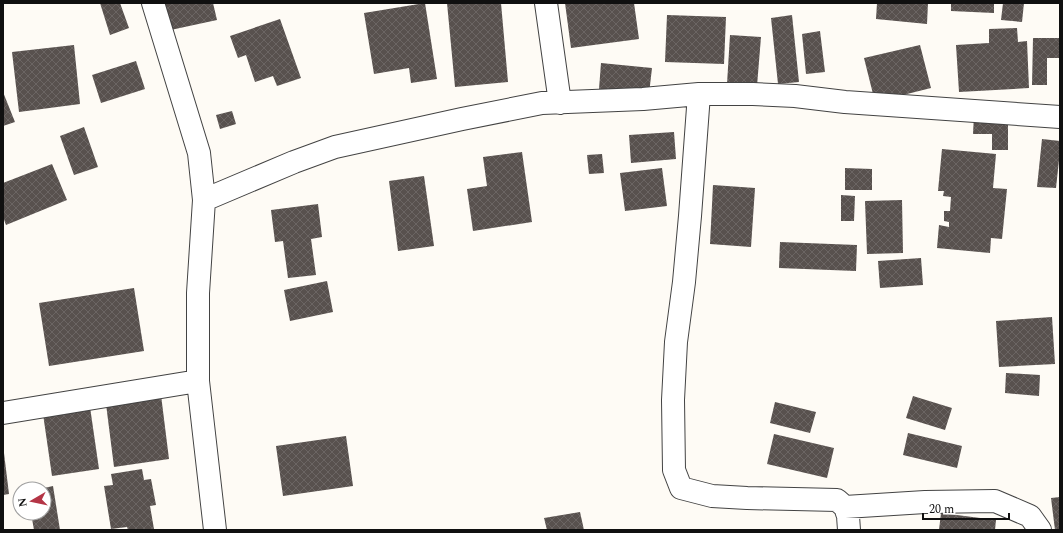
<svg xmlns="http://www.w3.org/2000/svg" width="1063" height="533" viewBox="0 0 1063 533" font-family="Spectral,serif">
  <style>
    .building { fill: url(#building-cross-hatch) }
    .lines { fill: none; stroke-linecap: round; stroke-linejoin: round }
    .street-casing { stroke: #434343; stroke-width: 24 }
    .street { stroke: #fff; stroke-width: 22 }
  </style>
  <defs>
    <pattern id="building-cross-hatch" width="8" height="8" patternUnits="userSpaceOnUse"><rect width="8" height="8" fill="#58514e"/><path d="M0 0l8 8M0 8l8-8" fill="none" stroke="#6b6563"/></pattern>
  </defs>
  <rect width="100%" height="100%" fill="#fefbf5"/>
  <!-- building -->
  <path class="building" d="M 100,3 L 120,3 L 129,28 L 110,35 Z
    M 159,3 L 213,3 L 217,20 L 166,31 Z
    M 425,3 L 437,79 L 411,83 L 409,68 L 374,74 L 364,13 Z
    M 447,3 L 501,3 L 508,82 L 455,87 Z
    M 565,3 L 634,3 L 639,39 L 571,48 Z
    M 877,3 L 928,3 L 927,24 L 876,19 Z
    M 951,3 L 994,3 L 994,13 L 951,11 Z
    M 1003,3 L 1024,3 L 1022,22 L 1001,20 Z
    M 667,15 L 726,17 L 724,64 L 665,62 Z
    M 792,15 L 799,82 L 778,84 L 771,18 Z
    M 280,19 L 301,78 L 277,86 L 273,76 L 255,82 L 246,55 L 238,58 L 230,36 Z
    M 1017,28 L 1018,42 L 1027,41 L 1029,88 L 959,92 L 956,45 L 989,43 L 989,29 Z
    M 820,31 L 825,72 L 806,74 L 802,34 Z
    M 730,35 L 761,37 L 757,86 L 727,84 Z
    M 1033,38 L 1060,38 L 1060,58 L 1047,58 L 1047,85 L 1032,85 Z
    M 74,45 L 80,104 L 19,112 L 12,52 Z
    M 920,45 L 931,88 L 875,102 L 864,58 Z
    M 136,61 L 145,89 L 101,103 L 92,75 Z
    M 601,63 L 652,68 L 649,94 L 599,89 Z
    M 3,92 L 15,122 L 3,126 Z
    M 232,111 L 236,124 L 220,129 L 216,115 Z
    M 974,115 L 1008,115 L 1008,150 L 992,150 L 992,134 L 973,134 Z
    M 84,127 L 98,167 L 74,175 L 60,136 Z
    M 674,132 L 676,159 L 631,163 L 629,135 Z
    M 1042,139 L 1060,141 L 1060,151 L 1056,188 L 1037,187 Z
    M 942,149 L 996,154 L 993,188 L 1007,189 L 1002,239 L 991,238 L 990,253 L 937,248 L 939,225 L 949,227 L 949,222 L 944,221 L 944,211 L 950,211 L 951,197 L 943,196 L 944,191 L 938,191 Z
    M 522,152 L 532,222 L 473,231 L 467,189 L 487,186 L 483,157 Z
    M 602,154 L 604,173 L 589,174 L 587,155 Z
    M 52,164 L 67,200 L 6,225 L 3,217 L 3,183 Z
    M 662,168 L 667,206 L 625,211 L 620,173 Z
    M 845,168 L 872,169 L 872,190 L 845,190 Z
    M 424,176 L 434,246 L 398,251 L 389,181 Z
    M 713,185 L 755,188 L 751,247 L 710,244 Z
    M 841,195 L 855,196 L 854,221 L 841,221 Z
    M 902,200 L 903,253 L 867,254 L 865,201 Z
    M 318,204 L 322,237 L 311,239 L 316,275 L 288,278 L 283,241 L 275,242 L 271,210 Z
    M 780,242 L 857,245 L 856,271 L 779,268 Z
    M 921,258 L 923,285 L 880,288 L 878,261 Z
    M 327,281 L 333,312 L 290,321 L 284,290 Z
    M 134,288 L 144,351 L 49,366 L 39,303 Z
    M 1052,317 L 1055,364 L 999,367 L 996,321 Z
    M 1006,373 L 1040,375 L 1039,396 L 1005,393 Z
    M 161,395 L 169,459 L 114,467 L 106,404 Z
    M 913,396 L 952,408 L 945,430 L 906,418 Z
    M 775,402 L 816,412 L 810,433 L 770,423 Z
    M 90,407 L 99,469 L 52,476 L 43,414 Z
    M 908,433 L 962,446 L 957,468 L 903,455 Z
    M 774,434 L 834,448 L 827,478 L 767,464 Z
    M 346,436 L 353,486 L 283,496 L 276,446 Z
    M 3,453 L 4,453 L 9,494 L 3,495 Z
    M 142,469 L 144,480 L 151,479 L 156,505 L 150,506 L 154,529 L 128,530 L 127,527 L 111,529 L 104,486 L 113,485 L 111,474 Z
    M 53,486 L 60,530 L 34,530 L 31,513 L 44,513 L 44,488 Z
    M 1060,497 L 1060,530 L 1055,530 L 1051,498 Z
    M 580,512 L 584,530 L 547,530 L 544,518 Z
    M 941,513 L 996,520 L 995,530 L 939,530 Z"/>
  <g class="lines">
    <defs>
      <path id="street" d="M 153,3 L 199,153 L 204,200 L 198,293 L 198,381 L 215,530
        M 546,3 L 560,103
        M 699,94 L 690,216 L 684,282 L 676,342 L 673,400 L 674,470 L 681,488 L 712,496 L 747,498 L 837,500 L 845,507 L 848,516 L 849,530
        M 204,200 L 294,162 L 335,147 L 462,119 L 542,103 L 643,99 L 699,94 L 753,94 L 795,96 L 845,102 L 1060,117
        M 3,413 L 198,381
        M 845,507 L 925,502 L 995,501 L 1030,516 L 1040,530"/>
    </defs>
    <!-- street casing -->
    <use href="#street" class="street-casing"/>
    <!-- street -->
    <use href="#street" class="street"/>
  </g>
  <!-- border -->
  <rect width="1063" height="533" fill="none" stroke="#101010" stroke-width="8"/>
  <!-- north arrow -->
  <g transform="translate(32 501) rotate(261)"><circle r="19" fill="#ffffff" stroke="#9f9f9f"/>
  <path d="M0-3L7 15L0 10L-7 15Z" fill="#b43546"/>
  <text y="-6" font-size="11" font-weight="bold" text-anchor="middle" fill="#101010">N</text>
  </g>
  <!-- scale -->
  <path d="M923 513v6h86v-6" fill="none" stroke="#101010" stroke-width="2"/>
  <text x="929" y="513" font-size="12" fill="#101010" stroke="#ffffff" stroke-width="3" paint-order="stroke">20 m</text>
</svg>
